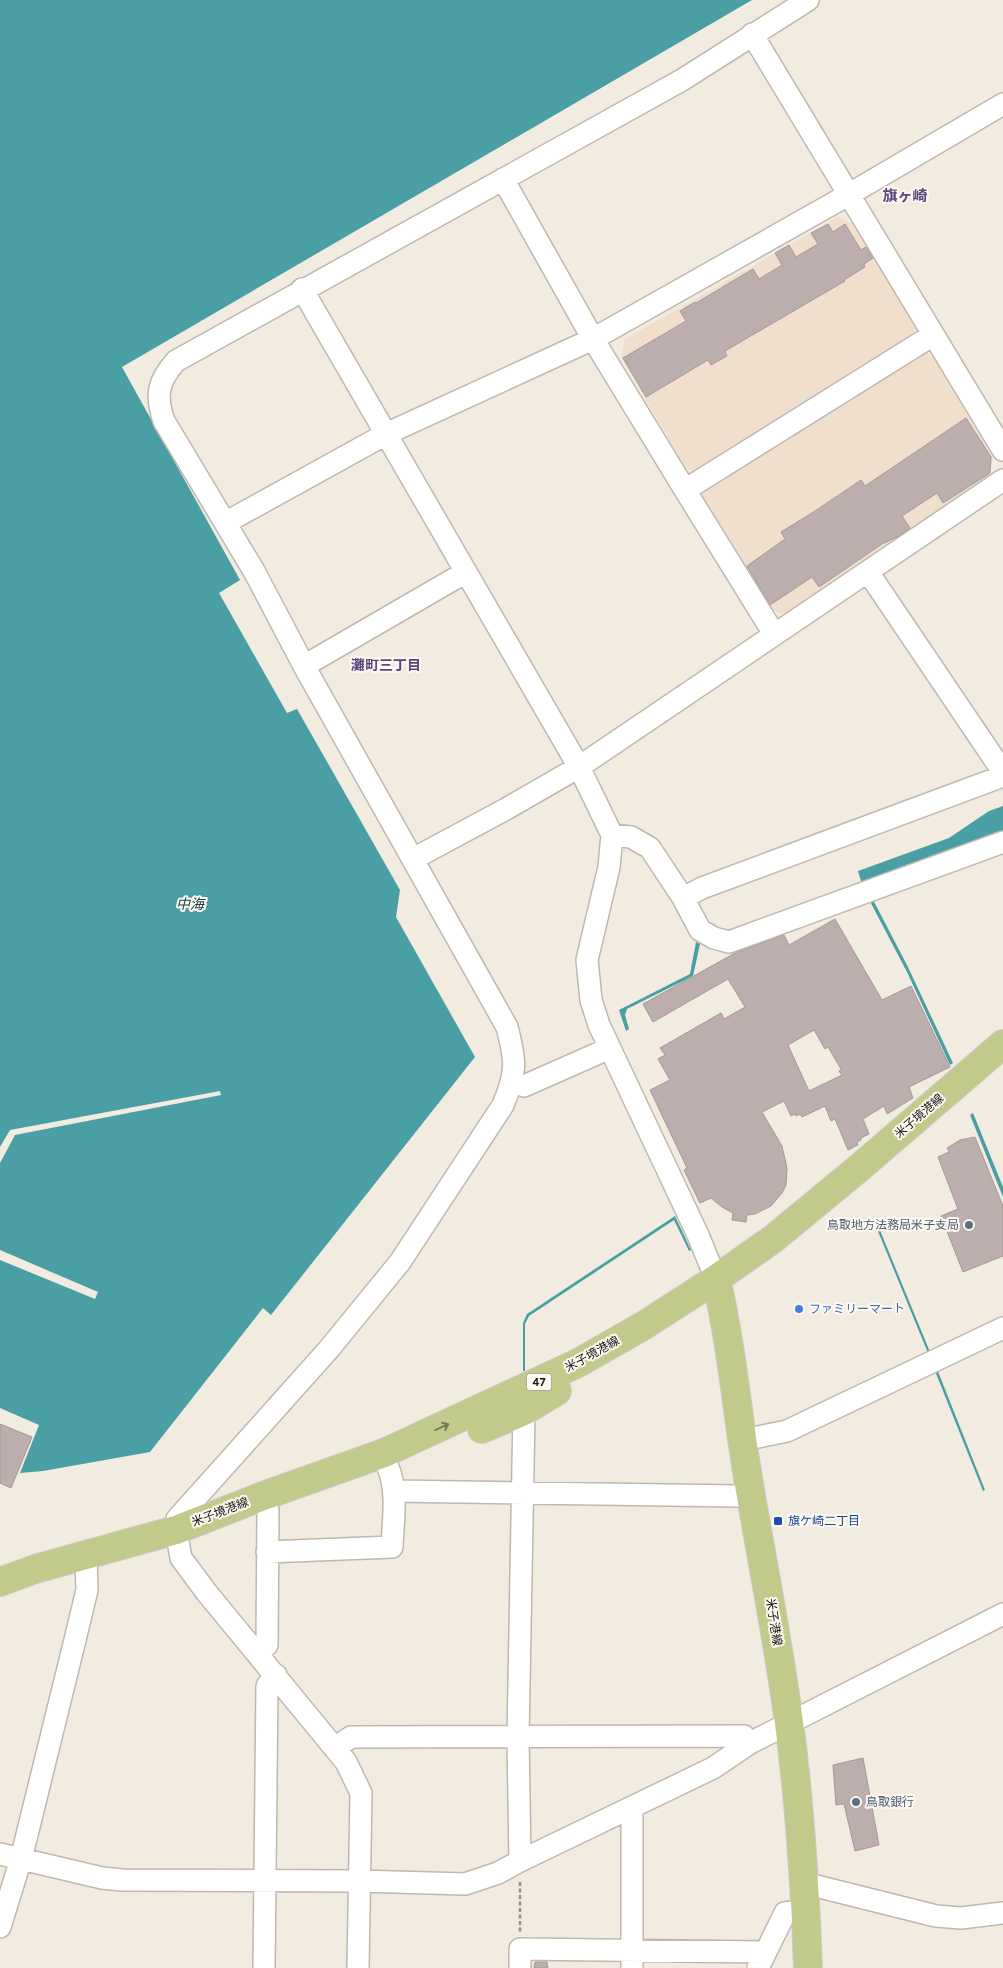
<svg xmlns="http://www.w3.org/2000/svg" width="1003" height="1968" viewBox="0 0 1003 1968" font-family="Figtree,'Noto Sans JP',sans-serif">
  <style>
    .commercial { fill: #f1dfce }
    .water { fill: #499fa4 }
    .building { fill: #bcaeac; stroke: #a69896; fill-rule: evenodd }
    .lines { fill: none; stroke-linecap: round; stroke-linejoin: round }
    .minor-casing { stroke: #bfb8ae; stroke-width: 24 }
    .major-casing { stroke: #cccbca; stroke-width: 30 }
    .path { stroke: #97918a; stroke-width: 2.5; stroke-dasharray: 4 2.5; stroke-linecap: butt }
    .minor { stroke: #fff; stroke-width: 21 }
    .major { stroke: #c1ca8b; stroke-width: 28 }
    .oneway { stroke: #747854 }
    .service-dot { fill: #5c6f8a; stroke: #fef9f0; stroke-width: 2 }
    .shop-dot { fill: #3f7fe0; stroke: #fef9f0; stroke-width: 2 }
    .transit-dot { fill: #1a4fb4; stroke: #fef9f0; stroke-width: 2 }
    .labels { text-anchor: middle; stroke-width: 4; stroke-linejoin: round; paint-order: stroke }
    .shield { fill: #fef9f0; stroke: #5c5853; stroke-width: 1 }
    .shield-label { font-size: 11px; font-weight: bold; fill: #161310 }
    .street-label { font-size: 12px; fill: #161310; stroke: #fef9f0 }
    .service-label { font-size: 12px; fill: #4e5e75; stroke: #fef9f0; text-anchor: end }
    .shop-label { font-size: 12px; fill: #366cbe; stroke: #fef9f0; text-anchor: start }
    .transit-label { font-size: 12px; fill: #164399; stroke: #fef9f0; text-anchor: start }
    .neighbourhood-label { font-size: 14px; font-weight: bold; fill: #5a4380; stroke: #fef9f0 }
    .water-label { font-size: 14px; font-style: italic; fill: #1b4446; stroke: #fef9f0 }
    .quarter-label { font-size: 15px; font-weight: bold; fill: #5a4380; stroke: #fef9f0 }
  </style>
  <rect width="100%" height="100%" fill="#f2ebe0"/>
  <!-- commercial -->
  <path class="commercial" d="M 838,217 L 854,224 L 916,327 L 912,340 L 699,472 L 686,469 L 621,357 L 625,339 Z
    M 918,351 L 931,354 L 993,458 L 989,475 L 784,614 L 768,609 L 702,497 L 706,483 Z"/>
  <!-- water -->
  <path class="water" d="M 0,0 L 752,0 L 122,367 L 240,580 L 219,593 L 287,713 L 297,709 L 400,890 L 396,917 L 475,1057 L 271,1315 L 263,1308 L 150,1452 L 43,1471 L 20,1473 L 39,1425 L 0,1408 L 0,1260 L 95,1299 L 98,1292 L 0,1250 L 0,1163 L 15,1135 L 221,1095 L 220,1091 L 10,1130 L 0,1147 Z
    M 1003,806 L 1003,833 L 871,896 L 907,965 L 953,1063 L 950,1065 L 907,972 L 863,888 L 858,871 L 949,838 L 989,811 Z
    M 696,942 L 700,944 L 693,976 L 627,1009 L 625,1015 L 629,1029 L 626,1031 L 619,1010 L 690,974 Z
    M 973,1113 L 1003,1187 L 1003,1197 L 970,1115 Z
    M 675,1216 L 691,1250 L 689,1251 L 674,1220 L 529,1316 L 525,1324 L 525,1371 L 523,1371 L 523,1323 L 527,1314 Z
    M 877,1223 L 930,1352 L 928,1353 L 875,1224 Z
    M 937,1369 L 985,1490 L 983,1491 L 935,1371 Z"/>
  <!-- building -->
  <path class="building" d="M 828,224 L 833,232 L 845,224 L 861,250 L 866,247 L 873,258 L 864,264 L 865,267 L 844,280 L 845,281 L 725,351 L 727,356 L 711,365 L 708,360 L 646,397 L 623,358 L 686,321 L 680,311 L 695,302 L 696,303 L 753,269 L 759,279 L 782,265 L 775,253 L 789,245 L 796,257 L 818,244 L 811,233 Z
    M 966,418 L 991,457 L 990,473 L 943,503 L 937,493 L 902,516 L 910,528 L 899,536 L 882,544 L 819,587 L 812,577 L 770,605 L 747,566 L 785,539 L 781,532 L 812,513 L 861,480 L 865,486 Z
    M 835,919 L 882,1000 L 911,986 L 950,1067 L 909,1087 L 913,1098 L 887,1114 L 884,1106 L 863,1119 L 869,1134 L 861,1138 L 861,1140 L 857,1142 L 858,1145 L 848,1150 L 835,1119 L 831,1121 L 825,1106 L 802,1117 L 800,1114 L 796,1116 L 795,1114 L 791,1116 L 784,1101 L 762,1112 L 782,1146 L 787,1168 L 786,1185 L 782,1193 L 771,1206 L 755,1214 L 747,1215 L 746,1222 L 732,1220 L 733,1213 L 722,1207 L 711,1198 L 700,1203 L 684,1170 L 687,1168 L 650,1090 L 670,1080 L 658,1059 L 665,1055 L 660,1048 L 721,1013 L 724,1019 L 745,1007 L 728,979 L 653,1022 L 643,1004 L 737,952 L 784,935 L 789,945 ZM 814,1030 L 825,1049 L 828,1047 L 841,1069 L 839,1071 L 842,1075 L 809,1091 L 788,1045 Z
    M 975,1137 L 1003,1206 L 1003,1256 L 963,1272 L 941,1216 L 958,1209 L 938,1157 L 949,1152 L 947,1148 L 960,1140 Z
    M 0,1424 L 32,1437 L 11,1488 L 0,1483 Z
    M 863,1758 L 879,1845 L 855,1851 L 844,1804 L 836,1805 L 833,1765 Z
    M 535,1962 L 547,1962 L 548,1968 L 534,1968 Z"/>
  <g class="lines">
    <defs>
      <path id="minor" d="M 752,34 L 1003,450
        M 503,179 L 593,339 L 685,490
        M 302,289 L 579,767 L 612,835 L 609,867 L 587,960 L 591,1000 L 599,1025 L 698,1235 L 716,1279
        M 225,523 L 386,434 L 593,339 L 848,195 L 1003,104
        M 868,572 L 1003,772
        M 774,634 L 685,490 L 933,335
        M 304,666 L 466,572
        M 612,835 L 631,837 L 650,848 L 683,898 L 700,930 L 714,938 L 729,942 L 1003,842
        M 413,859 L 506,809 L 579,767 L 1003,480
        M 683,898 L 702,888 L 1003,776
        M 513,1082 L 524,1086 L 610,1048
        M 743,1440 L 787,1431 L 1003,1328
        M 394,1491 L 738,1496 L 751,1494
        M 267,1552 L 392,1547 C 393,1521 398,1492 388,1467
        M 257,1653 L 267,1645 L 268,1510
        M 335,1748 L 351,1737 L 744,1736 L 750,1743
        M 0,1854 L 102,1878 L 122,1880 L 359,1881 L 465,1884 L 498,1873 L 520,1861 L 713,1768 L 750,1743 L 1003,1614
        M 520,1861 L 518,1738 L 524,1411
        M 804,1883 L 936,1916 L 961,1918 L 1003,1913
        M 0,1927 L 21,1859 L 75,1640 L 87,1590 L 86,1556
        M 264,1968 L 267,1686 L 276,1675
        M 358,1968 L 361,1793 L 346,1762 L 207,1593 L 181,1558 L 176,1530 L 177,1519 L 329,1349 L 400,1262 L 503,1105 C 517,1072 516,1061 507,1027 L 304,666 L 254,571 L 164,421 C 155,395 158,381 176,361 L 682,80 L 808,0
        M 520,1968 L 520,1949 L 765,1952
        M 632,1968 L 632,1807
        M 758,1968 L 785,1913 L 806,1910"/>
      <path id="major" d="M 716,1279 C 733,1351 738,1424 751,1496 C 764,1571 779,1647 789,1723 C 800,1804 805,1886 808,1968
        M 482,1429 L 524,1411 L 557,1391
        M 0,1582 L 35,1569 L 176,1530 L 263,1496 L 384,1453 L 578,1363 L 643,1326 L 716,1279 L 773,1239 L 859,1168 L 1003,1044"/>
    </defs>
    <!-- minor casing -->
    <use href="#minor" class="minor-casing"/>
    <!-- major casing -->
    <use href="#major" class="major-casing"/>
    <!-- path -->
    <path class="path" d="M 520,1882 L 520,1932"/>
    <!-- minor -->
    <use href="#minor" class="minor"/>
    <!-- major -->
    <use href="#major" class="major"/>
  </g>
  <!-- one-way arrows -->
  <defs><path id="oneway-shaft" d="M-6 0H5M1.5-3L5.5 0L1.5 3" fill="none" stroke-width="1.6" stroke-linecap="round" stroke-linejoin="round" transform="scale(1.25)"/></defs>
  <use class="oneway" href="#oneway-shaft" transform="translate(442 1427) rotate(-24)"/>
  <!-- markers -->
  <g class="service-dot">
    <circle cx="969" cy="1225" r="5"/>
    <circle cx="856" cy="1802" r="5"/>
  </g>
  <circle class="shop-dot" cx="799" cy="1309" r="5"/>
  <rect class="transit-dot" x="773" y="1516" width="10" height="10" rx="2.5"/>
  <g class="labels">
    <!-- shield labels -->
    <rect class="shield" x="526.5" y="1373.5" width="25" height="17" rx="4"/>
    <g class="shield-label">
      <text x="539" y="1386">47</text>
    </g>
    <!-- street labels -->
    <g class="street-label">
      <text transform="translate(919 1116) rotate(-41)" y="4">米子境港線</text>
      <text transform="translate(592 1354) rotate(-29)" y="4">米子境港線</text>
      <text transform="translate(220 1512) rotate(-21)" y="4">米子境港線</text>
      <text transform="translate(774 1622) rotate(81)" y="4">米子港線</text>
    </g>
    <!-- service labels -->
    <g class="service-label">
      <text x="959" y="1229">鳥取地方法務局米子支局</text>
      <text x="866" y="1806" text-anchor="start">鳥取銀行</text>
    </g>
    <!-- shop labels -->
    <g class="shop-label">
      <text x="809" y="1313">ファミリーマート</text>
    </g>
    <!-- transit labels -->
    <g class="transit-label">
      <text x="788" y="1525">旗ケ崎二丁目</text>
    </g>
    <!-- neighbourhood labels -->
    <g class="neighbourhood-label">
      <text x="386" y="670">灘町三丁目</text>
    </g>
    <!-- water labels -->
    <g class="water-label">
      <text x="190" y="909">中海</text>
    </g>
    <!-- quarter labels -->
    <g class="quarter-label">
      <text x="905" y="201">旗ヶ崎</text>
    </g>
  </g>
</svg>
